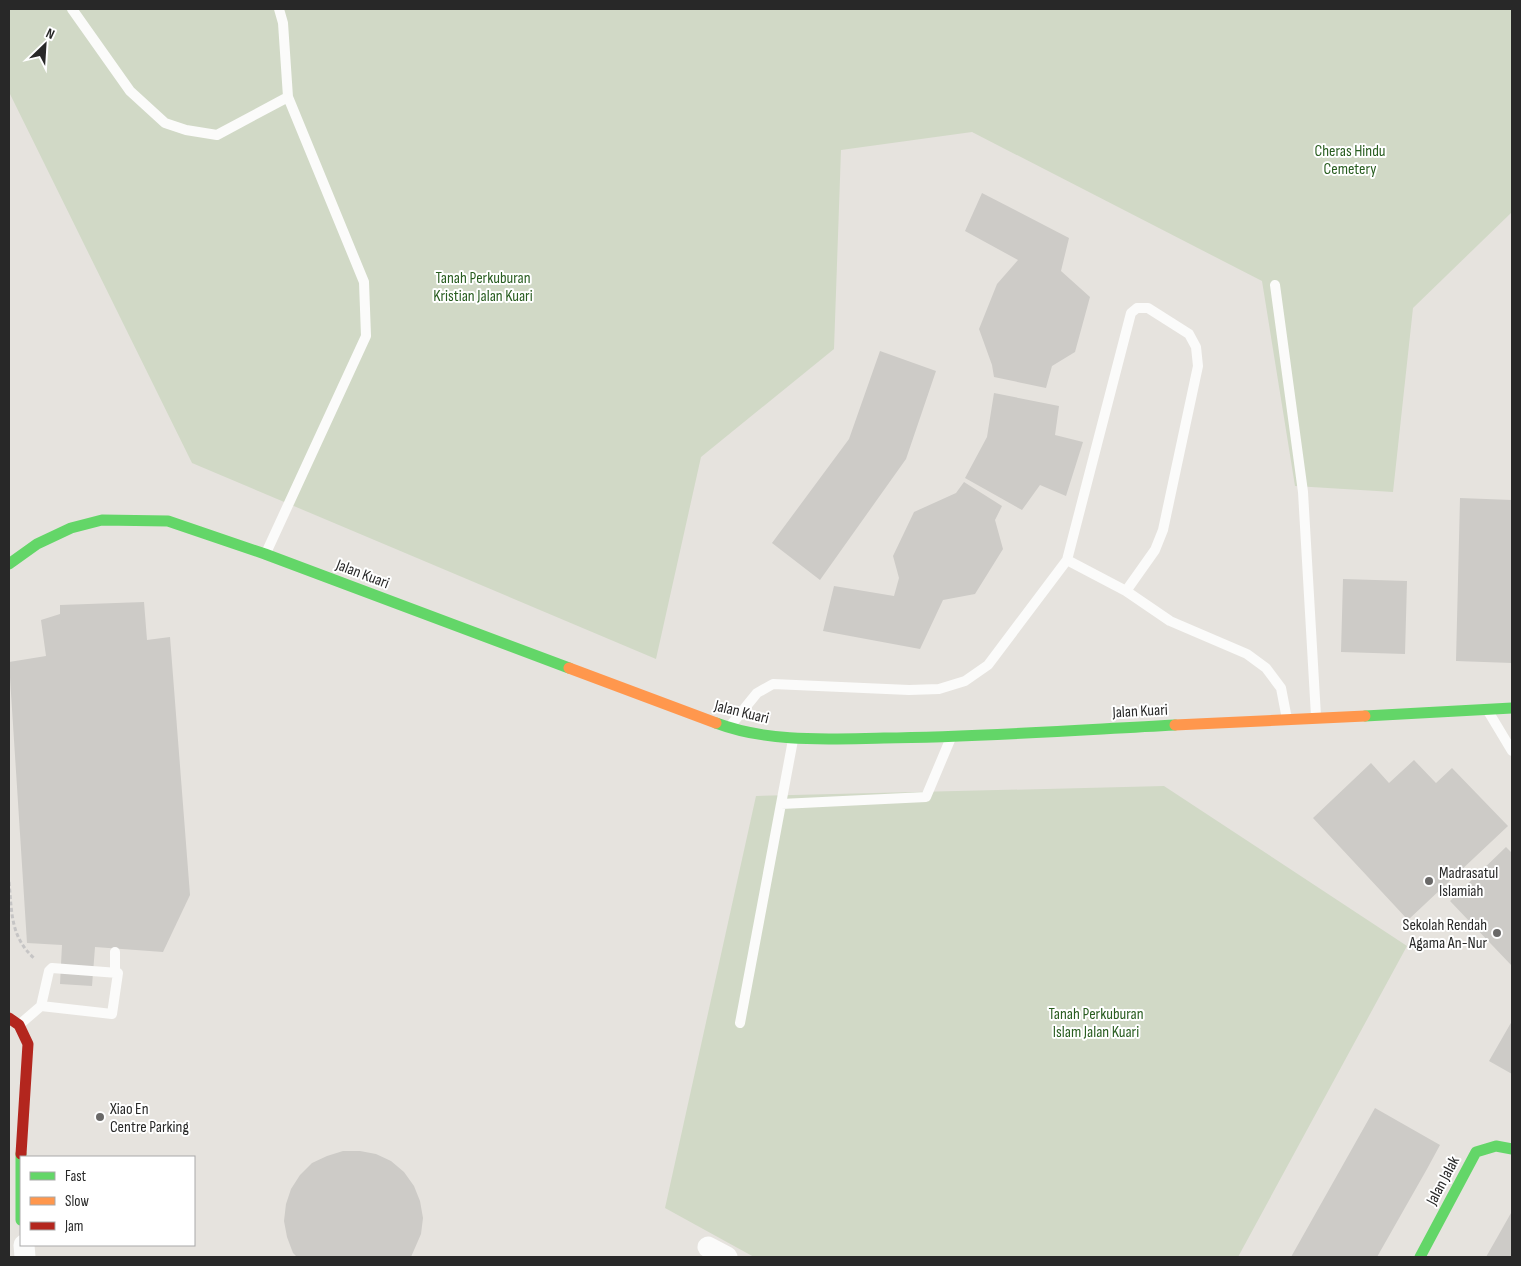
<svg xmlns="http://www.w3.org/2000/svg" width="1521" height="1266" viewBox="0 0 1521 1266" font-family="'Sofia Sans Condensed',sans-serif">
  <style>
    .cemetery { fill: #d1d9c6 }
    .building { fill: #cdcbc7 }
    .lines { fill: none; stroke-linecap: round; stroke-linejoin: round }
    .path { stroke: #c6c5c5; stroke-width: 3; stroke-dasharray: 4 2.5; stroke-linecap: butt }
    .lane { stroke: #fbfbfa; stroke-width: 10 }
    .street { stroke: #fbfbfa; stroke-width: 21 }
    .fast { stroke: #63d668; stroke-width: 11 }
    .slow { stroke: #ff974d; stroke-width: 11 }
    .jam { stroke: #b3261e; stroke-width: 11 }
    .poi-dot { fill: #6a6968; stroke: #fff; stroke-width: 2 }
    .labels { text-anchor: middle; stroke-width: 4; stroke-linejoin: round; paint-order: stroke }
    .park-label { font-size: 16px; fill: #295d20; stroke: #fff }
    .street-label { font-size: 16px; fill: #282828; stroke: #fff }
    .poi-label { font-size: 16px; fill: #282828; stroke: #fff; text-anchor: start }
  </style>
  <rect width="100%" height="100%" fill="#e6e3de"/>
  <!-- cemetery -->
  <path class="cemetery" d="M 9,9 L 1512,9 L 1512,212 L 1413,308 L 1393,492 L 1295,486 L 1262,281 L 972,132 L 841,150 L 834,349 L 701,457 L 656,659 L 192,463 L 9,92 Z
    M 1164,786 L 1407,946 L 1238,1257 L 754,1257 L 665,1208 L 756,796 Z"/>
  <!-- building -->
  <path class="building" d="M 982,193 L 1069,238 L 1061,271 L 1090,297 L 1075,352 L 1052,366 L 1046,388 L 994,377 L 992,365 L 979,329 L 997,284 L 1018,260 L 965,231 Z
    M 880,351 L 936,371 L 906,459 L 820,580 L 772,543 L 849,439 Z
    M 994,393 L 1059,406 L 1055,435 L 1083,442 L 1066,496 L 1040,485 L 1022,510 L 965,478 L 987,437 Z
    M 964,482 L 1002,506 L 995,520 L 1003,549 L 975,594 L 943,600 L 920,649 L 823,631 L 834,586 L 894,596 L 899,578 L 893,556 L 914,512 L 956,493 Z
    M 1460,498 L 1512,500 L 1512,663 L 1456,661 Z
    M 1343,579 L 1407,581 L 1405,654 L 1341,652 Z
    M 144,602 L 147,640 L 170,637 L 190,895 L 163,952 L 95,947 L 92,986 L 60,984 L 62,945 L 27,943 L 9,662 L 46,656 L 41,620 L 60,614 L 60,605 Z
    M 1414,760 L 1436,783 L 1452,768 L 1508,826 L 1408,920 L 1313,818 L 1371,763 L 1389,783 Z
    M 1506,847 L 1512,853 L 1512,966 L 1450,901 Z
    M 1512,1021 L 1512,1074 L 1489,1061 Z
    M 1375,1108 L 1440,1145 L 1427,1169 L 1377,1257 L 1291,1257 Z
    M 343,1151 L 360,1151 L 376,1154 L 391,1161 L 404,1172 L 414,1186 L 420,1201 L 423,1218 L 421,1234 L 411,1257 L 297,1257 L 293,1253 L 287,1237 L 284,1221 L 286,1204 L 291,1189 L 300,1175 L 312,1163 L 327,1156 Z
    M 1511,1213 L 1512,1257 L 1486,1257 L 1498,1236 Z"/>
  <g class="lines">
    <!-- path -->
    <path class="path" d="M 9,882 C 12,912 10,937 35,959"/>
    <!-- lane -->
    <path class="lane" d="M 72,9 L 130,91 L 165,123 L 186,130 L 217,135 L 288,97
      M 1275,285 L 1303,492 L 1316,716
      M 266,553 L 366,336 L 364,282 L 288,97 L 283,23 L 279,9
      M 1067,560 L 1126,591 L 1170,621 L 1247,654 L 1266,668 L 1281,688 L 1287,719
      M 1488,711 L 1512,751
      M 731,725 L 757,693 L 773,684 L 909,690 L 939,689 L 965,681 L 988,665 L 1067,560 L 1131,313 L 1137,308 L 1148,308 L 1189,334 L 1196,347 L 1198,366 L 1163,530 L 1155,550 L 1126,591
      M 781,804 L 926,797 L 950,740
      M 115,972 L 115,952
      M 740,1023 L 793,740
      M 19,1025 L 41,1006 L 49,971 L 52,968 L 118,973 L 112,1014 L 41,1006"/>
    <!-- street -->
    <path class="street" d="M 24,1245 L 25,1257
      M 708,1247 L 727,1257"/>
    <!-- fast -->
    <path class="fast" d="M 9,564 L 37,544 L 71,528 L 102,520 L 168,521 L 265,554 L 569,668
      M 1365,716 L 1512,708
      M 716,723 C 769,743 828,739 884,738 C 981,737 1078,730 1175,725
      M 21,1154 L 21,1220
      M 1420,1257 L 1476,1152 L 1496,1146 L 1512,1149"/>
    <!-- slow -->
    <path class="slow" d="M 569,668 L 716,723
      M 1175,725 L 1365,716"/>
    <!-- jam -->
    <path class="jam" d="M 9,1018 L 19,1025 L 28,1044 L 21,1154"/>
  </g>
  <!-- markers -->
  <g class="poi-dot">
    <circle cx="1429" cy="881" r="5"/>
    <circle cx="1497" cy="933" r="5"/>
    <circle cx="100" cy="1117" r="5"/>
  </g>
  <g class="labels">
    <!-- park labels -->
    <g class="park-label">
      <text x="1350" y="156">Cheras Hindu<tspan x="1350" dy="18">Cemetery</tspan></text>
      <text x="483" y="283">Tanah Perkuburan<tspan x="483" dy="18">Kristian Jalan Kuari</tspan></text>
      <text x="1096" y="1019">Tanah Perkuburan<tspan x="1096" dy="18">Islam Jalan Kuari</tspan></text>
    </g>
    <!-- street labels -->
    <g class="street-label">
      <text transform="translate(363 573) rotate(21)" y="6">Jalan Kuari</text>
      <text transform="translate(1140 710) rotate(-3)" y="6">Jalan Kuari</text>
      <text transform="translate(742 711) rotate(14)" y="6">Jalan Kuari</text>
      <text transform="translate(1442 1180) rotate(-62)" y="6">Jalan Jalak</text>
    </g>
    <!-- poi labels -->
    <g class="poi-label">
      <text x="1439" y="878">Madrasatul<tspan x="1439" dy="18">Islamiah</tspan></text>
      <text x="1487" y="930" text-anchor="end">Sekolah Rendah<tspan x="1487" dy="18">Agama An-Nur</tspan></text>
      <text x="110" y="1114">Xiao En<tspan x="110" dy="18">Centre Parking</tspan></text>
    </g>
  </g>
  <!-- border -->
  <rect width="1521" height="1266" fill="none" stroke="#282828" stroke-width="20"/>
  <!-- legend -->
  <rect x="20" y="1156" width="175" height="90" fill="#ffffff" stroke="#a9a9a9"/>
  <rect x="30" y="1172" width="25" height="8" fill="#63d668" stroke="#a9a9a9"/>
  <text x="65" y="1181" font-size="15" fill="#282828">Fast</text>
  <rect x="30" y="1197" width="25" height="8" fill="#ff974d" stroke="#a9a9a9"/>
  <text x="65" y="1206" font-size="15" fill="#282828">Slow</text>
  <rect x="30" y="1222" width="25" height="8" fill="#b3261e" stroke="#a9a9a9"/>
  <text x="65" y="1231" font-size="15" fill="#282828">Jam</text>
  <!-- north arrow -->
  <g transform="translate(45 45) rotate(25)" stroke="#ffffff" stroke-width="4" paint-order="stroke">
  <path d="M0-4L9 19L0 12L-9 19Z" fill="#282828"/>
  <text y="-8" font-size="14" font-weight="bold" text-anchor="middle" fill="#282828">N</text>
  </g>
</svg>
